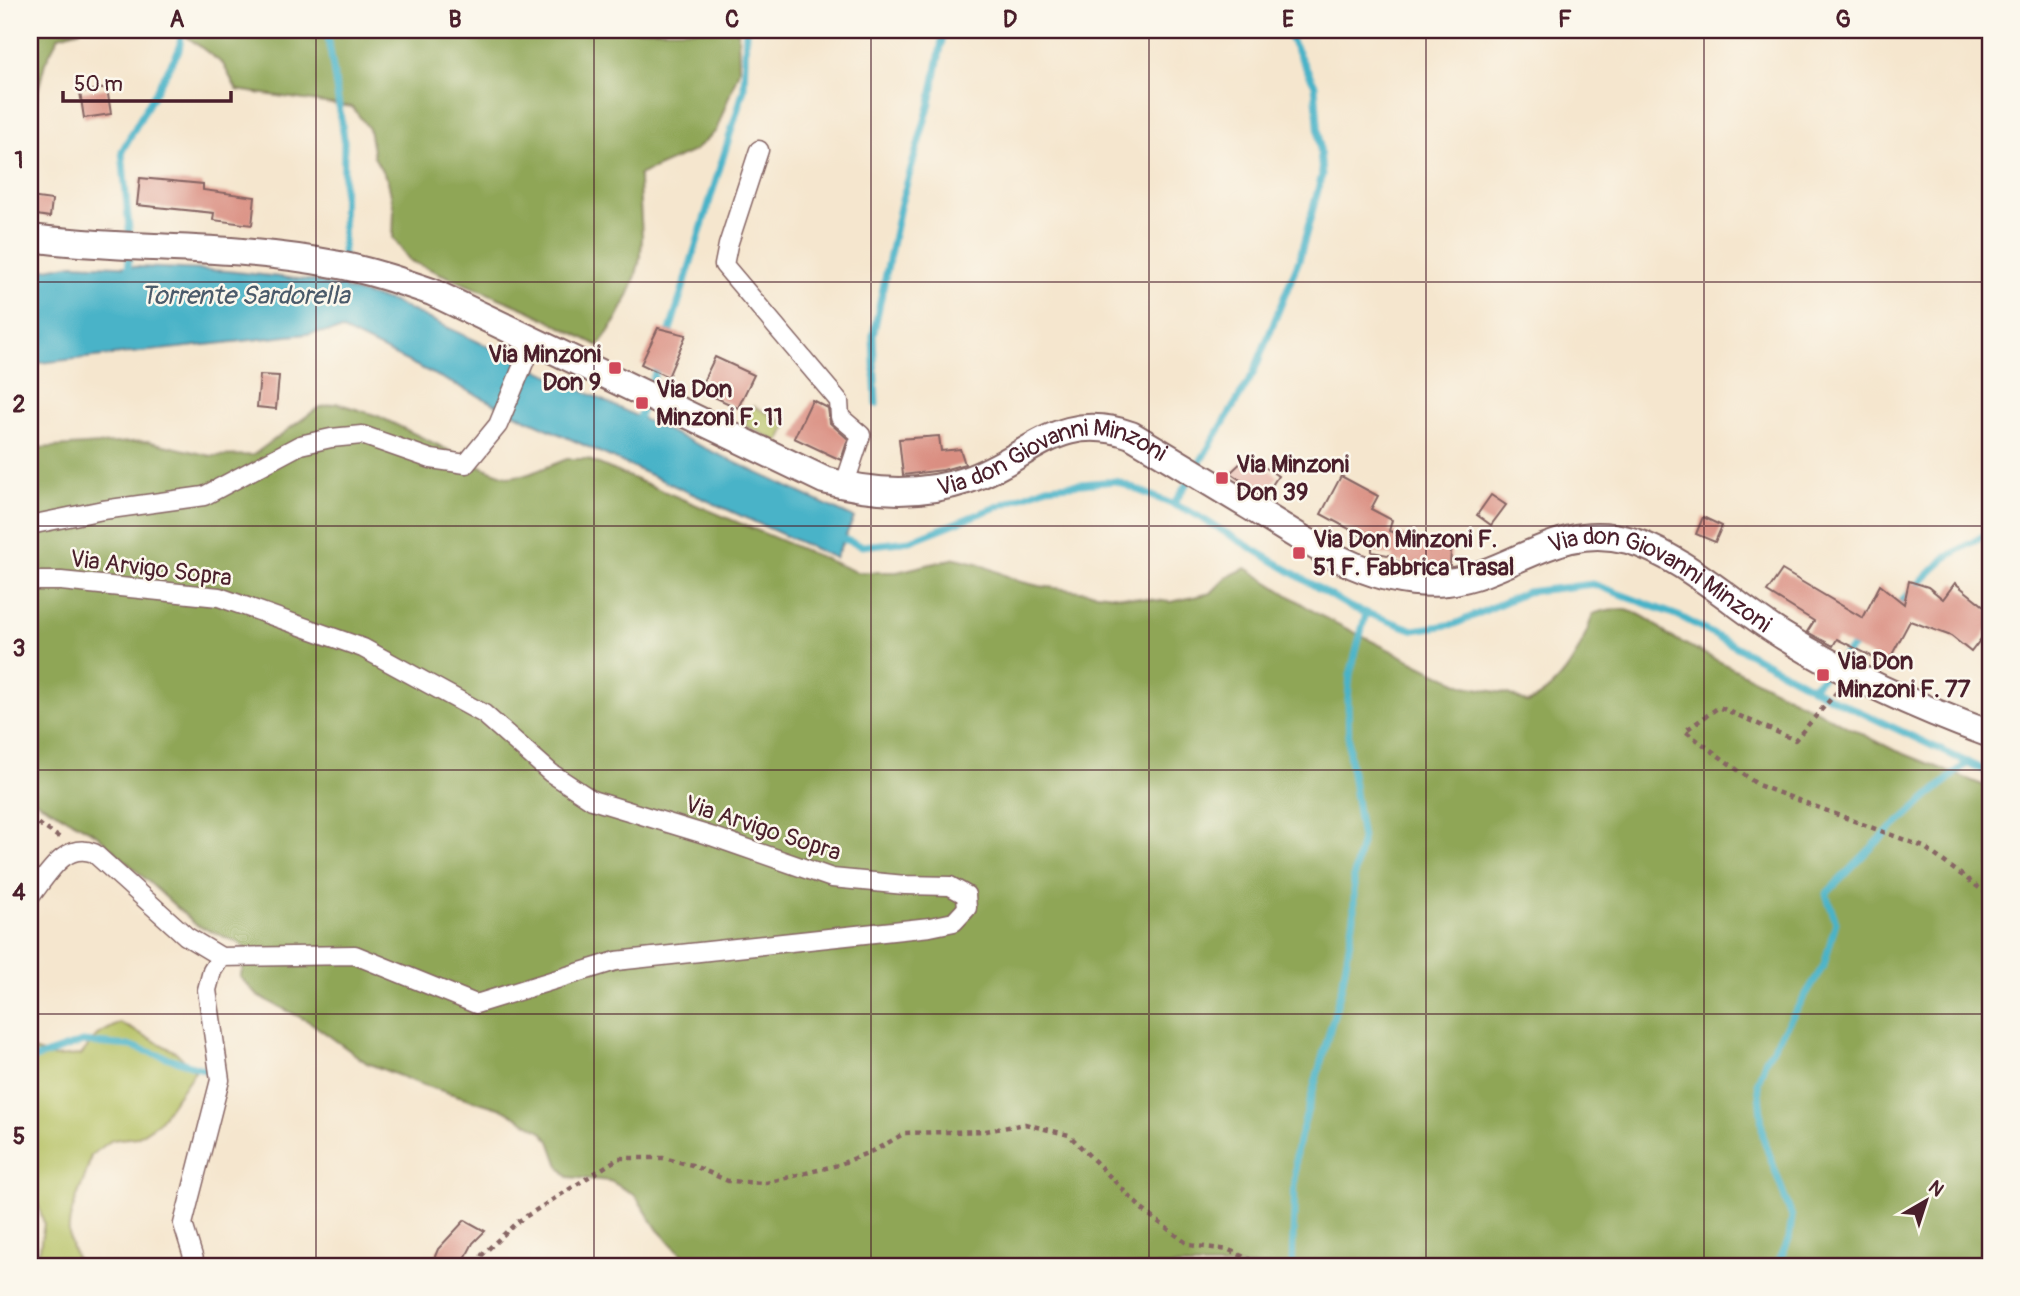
<svg xmlns="http://www.w3.org/2000/svg" width="2020" height="1296" viewBox="0 0 2020 1296" font-family="Pangolin,sans-serif">
  <style>
    .green { fill: #b4c061; stroke: #7f7046; stroke-width: 2 }
    .forest { fill: #8fa657; stroke: #6c6241; stroke-width: 2 }
    .water { fill: #4ab3c8; stroke: #4a697a; stroke-width: 2 }
    .lines { fill: none; stroke-linecap: round; stroke-linejoin: round }
    .stream { stroke: #4ab3c8; stroke-width: 7 }
    .building { fill: #da8f82 }
    .minor-casing { stroke: #866564; stroke-width: 21 }
    .secondary-casing { stroke: #866564; stroke-width: 30 }
    .path { stroke: #866564; stroke-width: 4.5; stroke-dasharray: 5 5; stroke-linecap: butt }
    .minor { stroke: #fff; stroke-width: 18 }
    .secondary { stroke: #fff; stroke-width: 26 }
    .grid { fill: none; stroke: #4a1f2b; stroke-width: 2; stroke-opacity: 0.55 }
    .poi-dot { fill: #d1495b; stroke: #fbf7ec; stroke-width: 2.5 }
    .labels { text-anchor: middle; stroke-width: 5; stroke-linejoin: round; paint-order: stroke }
    .poi-label { font-size: 24px; font-weight: bold; fill: #4a1f2b; stroke: #fbf7ec; text-anchor: start }
    .street-label { font-size: 24px; fill: #4a1f2b; stroke: #fbf7ec }
    .water-label { font-size: 26px; font-style: italic; fill: #4a5a6a; stroke: #fbf7ec }
    .neatline { fill: none; stroke: #4a1f2b; stroke-width: 2.5 }
    .grid-label { font-size: 23px; text-anchor: middle; font-weight: bold; fill: #4a1f2b }
  </style>
  <rect width="100%" height="100%" fill="#fbf7ec"/>
  <filter id="ink" filterUnits="userSpaceOnUse"><feTurbulence type="fractalNoise" baseFrequency=".0143" numOctaves="2"/><feDisplacementMap in="SourceGraphic" scale="14" xChannelSelector="R" yChannelSelector="G"/><feConvolveMatrix kernelMatrix="1 2 1 2 8 2 1 2 1" color-interpolation-filters="sRGB"/></filter>
  <filter id="wash" filterUnits="userSpaceOnUse"><feTurbulence type="fractalNoise" baseFrequency=".00686" numOctaves="4" result="noise"/><feDisplacementMap in="SourceGraphic" scale="28" xChannelSelector="R" yChannelSelector="G"/><feGaussianBlur stdDeviation="1.57" result="paint"/><feColorMatrix in="noise" values="0 0 0 0 0 0 0 0 0 0 0 0 0 0 0 0 0 1.4 0 .05"/><feComposite in="paint" operator="in"/></filter>
  <g filter="url(#wash)">
    <rect width="100%" height="100%" fill="#f5e6ce"/>
    <!-- green -->
    <path class="green" d="M 753,406 L 788,424 L 779,442 L 744,425 Z
      M 120,1023 L 176,1052 L 195,1071 L 158,1123 L 137,1137 L 112,1140 L 91,1155 C 83,1198 52,1223 81,1266 L 32,1266 L 40,1248 L 44,1223 L 30,1180 L 30,1142 L 38,1098 L 30,1077 L 30,1049 L 55,1057 L 81,1055 L 97,1035 Z"/>
    <!-- forest -->
    <path class="forest" d="M 30,30 L 81,30 L 59,36 L 45,63 L 30,122 Z
      M 178,30 L 738,30 L 739,70 L 716,131 L 694,151 L 639,175 C 639,196 641,215 642,236 C 642,275 621,315 599,346 L 530,311 L 410,261 L 393,238 L 394,210 L 388,181 L 374,157 L 369,129 L 352,107 L 237,90 L 223,64 Z
      M 337,403 L 378,416 L 489,470 L 509,477 L 529,474 L 567,459 L 587,459 L 856,572 L 897,572 L 956,558 L 977,563 L 1018,581 L 1039,586 L 1171,602 L 1211,593 L 1227,577 L 1246,568 L 1321,616 L 1426,668 L 1465,686 L 1508,694 L 1528,703 C 1564,685 1581,651 1593,614 C 1625,602 1645,614 1669,636 L 1892,749 L 1990,788 L 1990,1266 L 693,1266 L 658,1230 L 635,1195 L 610,1181 L 568,1177 L 559,1166 L 550,1141 L 541,1131 L 505,1110 L 423,1085 L 367,1063 L 310,1022 L 258,996 L 240,977 L 249,952 L 239,943 L 196,925 L 96,834 L 30,798 L 30,445 L 38,448 L 147,441 L 211,456 L 253,455 L 318,408 Z"/>
    <!-- water -->
    <path class="water" d="M 73,264 L 227,271 L 316,281 L 393,302 L 854,518 L 835,558 L 526,419 L 343,330 L 30,364 L 30,272 Z"/>
    <g class="lines">
      <!-- stream -->
      <path class="stream" d="M 327,30 L 344,138 L 343,259
        M 128,273 L 130,240 L 122,151 L 179,50 L 182,30
        M 341,298 L 343,271
        M 668,337 L 744,89 L 746,30
        M 649,390 L 658,365
        M 876,404 L 873,336 L 900,207 L 930,103 L 944,30
        M 636,426 L 645,401
        M 1197,467 L 1253,374 L 1299,260 L 1322,175 L 1315,85 L 1286,30
        M 1173,505 L 1191,477
        M 838,537 L 862,546 L 910,541 L 1047,487 L 1116,481 L 1191,512 L 1350,607 L 1414,630 L 1455,624 L 1527,592 L 1593,584 L 1681,617 L 1835,700 L 1990,773
        M 1895,607 L 1945,558 L 1990,532
        M 1839,660 L 1858,642
        M 1811,688 L 1831,668
        M 30,1060 L 82,1042 L 131,1046 L 212,1072
        M 1292,1266 L 1296,1152 L 1342,986 L 1354,917 L 1354,875 L 1362,839 L 1349,753 L 1348,699 L 1350,675 L 1366,613
        M 1777,1266 L 1789,1239 L 1792,1217 L 1763,1137 L 1758,1082 L 1766,1059 L 1824,965 L 1836,922 L 1826,894 L 1883,836 L 1968,762"/>
    </g>
    <g id="blocks">
      <!-- building -->
      <path class="building" d="M 107,88 L 111,114 L 84,118 L 80,92 Z
        M 140,178 L 203,184 L 203,190 L 255,197 L 252,225 L 213,220 L 214,213 L 137,205 Z
        M 30,197 L 52,200 L 50,217 L 30,214 Z
        M 658,328 L 686,335 L 668,377 L 641,364 Z
        M 715,357 L 754,375 L 738,408 L 699,390 Z
        M 260,375 L 279,376 L 276,409 L 257,407 Z
        M 812,400 L 828,408 L 830,423 L 848,439 L 841,460 L 794,438 Z
        M 939,436 L 941,451 L 960,449 L 965,464 L 943,470 L 903,475 L 899,439 Z
        M 1248,456 L 1278,476 L 1265,496 L 1230,473 Z
        M 1341,476 L 1378,496 L 1371,509 L 1392,520 L 1389,531 L 1451,551 L 1450,565 L 1421,567 L 1392,560 L 1393,556 L 1372,552 L 1372,541 L 1321,514 Z
        M 1491,495 L 1506,505 L 1491,525 L 1477,515 Z
        M 1703,517 L 1722,526 L 1715,542 L 1696,534 Z
        M 1782,570 L 1863,618 L 1880,585 L 1904,604 L 1909,581 L 1928,587 L 1943,599 L 1955,583 L 1990,611 L 1990,627 L 1971,652 L 1951,636 L 1910,621 L 1887,664 L 1837,639 L 1833,646 L 1807,632 L 1814,621 L 1767,592 Z
        M 465,1220 L 485,1231 L 473,1243 L 461,1266 L 431,1266 L 438,1249 Z"/>
    </g>
  </g>
  <g filter="url(#ink)">
    <use href="#blocks" fill-opacity="0" stroke="#866564" stroke-width="2"/>
    <g class="lines">
      <defs>
        <path id="minor" d="M 759,150 L 728,245 L 724,265 L 839,401 L 840,417 L 861,435 L 844,486
          M 30,525 L 103,510 L 204,496 L 300,445 L 331,438 L 362,435 L 431,459 L 466,464 L 498,425 L 533,341
          M 30,581 L 61,581 L 219,597 L 363,648 L 484,714 L 551,773 L 592,800 L 714,837 L 832,878 L 905,885 L 950,886 L 966,895 L 967,908 L 954,922 L 930,927 L 616,961 L 476,1004 L 355,955 L 221,957
          M 30,897 C 47,876 64,841 94,853 L 186,936 L 221,957
          M 196,1266 L 183,1224 L 220,1080 L 207,990 L 212,971 L 221,957"/>
        <g id="secondary">
          <path id="s1" d="M 30,238 C 131,251 234,244 334,264 C 368,270 400,281 432,292 L 824,480 C 871,493 920,496 967,480 C 1029,459 1059,409 1131,435 C 1170,458 1209,482 1249,506 C 1308,542 1374,590 1447,582 C 1513,574 1557,521 1628,540 C 1681,554 1738,609 1785,637 C 1850,677 1919,708 1990,734"/>
        </g>
      </defs>
      <!-- minor casing -->
      <use href="#minor" class="minor-casing"/>
      <!-- secondary casing -->
      <use href="#secondary" class="secondary-casing"/>
      <!-- path -->
      <path class="path" d="M 1837,692 L 1795,740 L 1719,707 L 1685,731 L 1758,785 L 1924,847 L 1990,896
        M 30,818 L 60,838
        M 479,1266 L 482,1255 L 517,1222 L 619,1158 L 663,1158 L 692,1165 L 728,1181 L 766,1183 L 838,1165 L 877,1149 L 905,1133 L 986,1131 L 1025,1124 L 1069,1135 L 1143,1210 L 1189,1245 L 1229,1250 L 1264,1266"/>
      <!-- minor -->
      <use href="#minor" class="minor"/>
      <!-- secondary -->
      <use href="#secondary" class="secondary"/>
    </g>
  </g>
  <!-- grid -->
  <path class="grid" d="M 316,30 L 316,1266M 594,30 L 594,1266M 871,30 L 871,1266M 1149,30 L 1149,1266M 1426,30 L 1426,1266M 1704,30 L 1704,1266M 30,282 L 1990,282M 30,526 L 1990,526M 30,770 L 1990,770M 30,1014 L 1990,1014"/>
  <!-- markers -->
  <g class="poi-dot">
    <rect x="608" y="361" width="14" height="14" rx="3.5"/>
    <rect x="635" y="396" width="14" height="14" rx="3.5"/>
    <rect x="1215" y="471" width="14" height="14" rx="3.5"/>
    <rect x="1292" y="546" width="14" height="14" rx="3.5"/>
    <rect x="1816" y="668" width="14" height="14" rx="3.5"/>
  </g>
  <g class="labels">
    <!-- poi labels -->
    <g class="poi-label">
      <text x="601" y="362" text-anchor="end">Via Minzoni<tspan x="601" dy="28">Don 9</tspan></text>
      <text x="656" y="397">Via Don<tspan x="656" dy="28">Minzoni F. 11</tspan></text>
      <text x="1236" y="472">Via Minzoni<tspan x="1236" dy="28">Don 39</tspan></text>
      <text x="1313" y="547">Via Don Minzoni F.<tspan x="1313" dy="28">51 F. Fabbrica Trasal</tspan></text>
      <text x="1837" y="669">Via Don<tspan x="1837" dy="28">Minzoni F. 77</tspan></text>
    </g>
    <!-- street labels -->
    <g class="street-label">
      <text dy="8" stroke="none"><textPath href="#s1" startOffset="1080">Via don Giovanni Minzoni</textPath></text>
      <text transform="translate(151 568) rotate(7)" y="8">Via Arvigo Sopra</text>
      <text dy="8" stroke="none"><textPath href="#s1" startOffset="1750">Via don Giovanni Minzoni</textPath></text>
      <text transform="translate(763 828) rotate(18)" y="8">Via Arvigo Sopra</text>
    </g>
    <!-- water labels -->
    <g class="water-label">
      <text x="245" y="304">Torrente Sardorella</text>
    </g>
  </g>
  <!-- margin -->
  <rect width="2020" height="1296" fill="none" stroke="#fbf7ec" stroke-width="77"/>
  <!-- north arrow -->
  <g transform="translate(1926 1201) rotate(39)" stroke="#fbf7ec" stroke-width="5" paint-order="stroke">
  <path d="M0-5L12 26L0 18L-12 26Z" fill="#4a1f2b"/>
  <text y="-10" font-size="19" font-weight="bold" text-anchor="middle" fill="#4a1f2b">N</text>
  </g>
  <!-- scale -->
  <path d="M63 91v10h168v-10" fill="none" stroke="#4a1f2b" stroke-width="3.5"/>
  <text x="74" y="91" font-size="21" fill="#4a1f2b" stroke="#fbf7ec" stroke-width="5" paint-order="stroke">50 m</text>
  <rect x="38" y="38" width="1944" height="1220" class="neatline"/>
  <g class="grid-label">
    <text x="177" y="27">A</text>
    <text x="455" y="27">B</text>
    <text x="732" y="27">C</text>
    <text x="1010" y="27">D</text>
    <text x="1288" y="27">E</text>
    <text x="1565" y="27">F</text>
    <text x="1843" y="27">G</text>
    <text x="19" y="168">1</text>
    <text x="19" y="412">2</text>
    <text x="19" y="656">3</text>
    <text x="19" y="900">4</text>
    <text x="19" y="1144">5</text>
  </g>
</svg>
